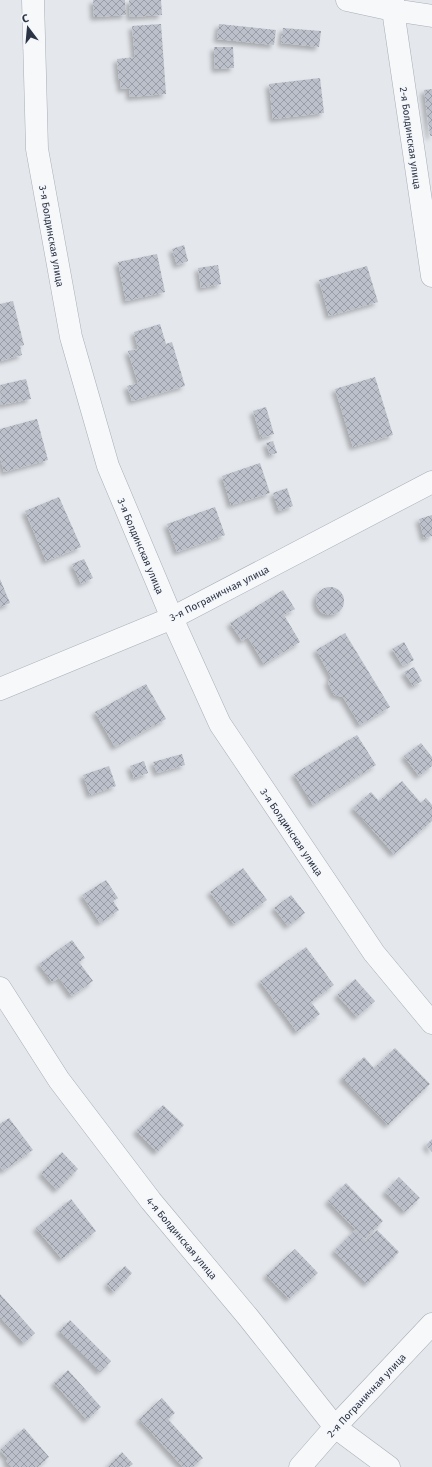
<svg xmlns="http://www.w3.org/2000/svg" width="432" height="1467" viewBox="0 0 432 1467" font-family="'Fira Sans',sans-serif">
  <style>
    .building { fill: url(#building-cross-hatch); filter: url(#shadow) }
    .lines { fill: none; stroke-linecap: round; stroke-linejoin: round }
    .minor-casing { stroke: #a9aeb7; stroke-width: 23 }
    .minor { stroke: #f7f8fa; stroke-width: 22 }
    .labels { text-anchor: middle; stroke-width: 3; stroke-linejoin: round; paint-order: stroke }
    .street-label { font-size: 10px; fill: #2b3445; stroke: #f4f6f9 }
  </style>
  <defs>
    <pattern id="building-cross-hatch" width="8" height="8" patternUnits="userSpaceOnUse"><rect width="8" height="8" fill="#bbc0ca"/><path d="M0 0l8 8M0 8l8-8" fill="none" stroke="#989da6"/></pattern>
    <filter id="shadow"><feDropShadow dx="-3.5" dy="3.5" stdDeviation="2" flood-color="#0004"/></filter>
  </defs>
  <rect width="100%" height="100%" fill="#e4e7ec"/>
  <!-- building -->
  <path class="building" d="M 93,0 L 125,0 L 126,15 L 94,17 Z
    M 129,0 L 161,0 L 162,15 L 130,17 Z
    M 161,24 L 166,94 L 130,97 L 129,88 L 121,89 L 120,80 L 119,80 L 117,59 L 135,57 L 132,26 Z
    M 219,24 L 276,30 L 274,45 L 217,39 Z
    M 283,28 L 321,31 L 319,47 L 281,43 Z
    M 214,47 L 233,47 L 234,68 L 215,69 Z
    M 320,78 L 324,113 L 273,119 L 269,84 Z
    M 432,89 L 432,136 L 430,136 L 424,90 Z
    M 184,245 L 188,261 L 177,265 L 172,249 Z
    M 157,254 L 165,292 L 126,301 L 118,262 Z
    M 218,265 L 221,284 L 201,288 L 198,268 Z
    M 367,266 L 378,302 L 329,316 L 319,280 Z
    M 13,301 L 24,345 L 20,346 L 22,355 L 0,361 L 0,304 Z
    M 160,324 L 166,344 L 172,342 L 185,386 L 132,401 L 127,386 L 138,383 L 128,351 L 138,349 L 134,332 Z
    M 375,377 L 393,435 L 353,447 L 335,389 Z
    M 26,379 L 31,399 L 1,405 L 0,385 Z
    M 266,407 L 274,434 L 261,438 L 253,411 Z
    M 37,419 L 48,460 L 4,472 L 0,457 L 0,429 Z
    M 273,441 L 277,453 L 270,455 L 266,443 Z
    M 260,463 L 270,493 L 231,505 L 222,476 Z
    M 287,488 L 293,506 L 279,511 L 273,493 Z
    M 59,497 L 81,547 L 46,561 L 25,511 Z
    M 215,507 L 225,535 L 177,552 L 167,524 Z
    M 432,515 L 432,536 L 424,538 L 419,519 Z
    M 84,559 L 93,578 L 81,584 L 72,564 Z
    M 0,579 L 10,603 L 0,607 Z
    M316 601a14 14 0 1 1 28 0a14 14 0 1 1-28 0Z
    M 283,590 L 295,609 L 284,615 L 300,642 L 264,664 L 248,637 L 242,641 L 230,623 Z
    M 345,633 L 390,707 L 360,725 L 343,697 L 334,695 L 328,683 L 331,677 L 316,650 Z
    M 404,642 L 414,660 L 403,666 L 392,649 Z
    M 414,667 L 422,681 L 413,686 L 404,672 Z
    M 146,684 L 166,719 L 115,747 L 95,712 Z
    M 357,735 L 376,765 L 313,805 L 294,774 Z
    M 421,743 L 432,757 L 432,766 L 419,776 L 404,756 Z
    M 182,754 L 185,765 L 157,773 L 153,762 Z
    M 144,761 L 148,773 L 134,778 L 130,766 Z
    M 109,766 L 116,786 L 90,795 L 83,775 Z
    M 402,781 L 421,803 L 426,798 L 432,805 L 432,821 L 394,854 L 353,808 L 371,792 L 379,801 Z
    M 243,868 L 267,900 L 234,924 L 210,892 Z
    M 106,880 L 118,898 L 113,901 L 119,910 L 100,923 L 82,895 Z
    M 291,895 L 305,913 L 288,926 L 274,908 Z
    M 72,940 L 85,958 L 79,962 L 93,981 L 72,996 L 59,978 L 52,982 L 39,964 Z
    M 306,947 L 334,985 L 311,1002 L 320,1014 L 297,1032 L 260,981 Z
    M 355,979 L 375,1001 L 357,1017 L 337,995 Z
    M 395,1048 L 430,1084 L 388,1125 L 342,1078 L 364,1057 L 374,1068 Z
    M 163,1105 L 184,1125 L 157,1152 L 136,1131 Z
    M 9,1118 L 33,1150 L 3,1171 L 0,1166 L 0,1124 Z
    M 432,1139 L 432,1152 L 426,1145 Z
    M 62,1152 L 78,1169 L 57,1190 L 41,1173 Z
    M 399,1177 L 420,1198 L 405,1212 L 385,1192 Z
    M 346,1183 L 383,1221 L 365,1239 L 328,1201 Z
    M 71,1199 L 96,1231 L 62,1259 L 36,1228 Z
    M 355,1230 L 366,1241 L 377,1230 L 399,1252 L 367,1284 L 334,1251 Z
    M 295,1249 L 318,1273 L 289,1299 L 266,1275 Z
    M 125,1266 L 132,1273 L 114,1292 L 107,1284 Z
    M 0,1294 L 35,1333 L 24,1343 L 0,1317 Z
    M 70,1320 L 111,1361 L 100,1372 L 59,1331 Z
    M 68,1370 L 101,1407 L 87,1420 L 54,1383 Z
    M 162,1398 L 175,1413 L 168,1419 L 203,1458 L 193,1467 L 183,1467 L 139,1419 Z
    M 24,1428 L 49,1457 L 38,1467 L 11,1467 L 6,1461 L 8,1459 L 0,1450 Z
    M 122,1452 L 133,1464 L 129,1467 L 107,1467 Z"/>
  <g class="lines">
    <defs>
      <path id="minor" d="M 33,0 L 37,149 L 71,337 L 108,466 L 172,618 L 220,724 L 374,953 L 432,1023
        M 347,0 L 393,10 L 432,16
        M 393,0 L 393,10 L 432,276
        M 0,689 L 172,618 L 432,482
        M 0,988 L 59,1080 L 151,1201 L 248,1317 L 335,1427 L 389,1467
        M 300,1467 L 335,1427 L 432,1324"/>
    </defs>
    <!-- minor casing -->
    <use href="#minor" class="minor-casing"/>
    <!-- minor -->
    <use href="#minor" class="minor"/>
  </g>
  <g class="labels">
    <!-- street labels -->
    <g class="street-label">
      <text transform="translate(411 138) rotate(82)" y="4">2-я Болдинская улица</text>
      <text transform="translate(52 236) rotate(80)" y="4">3-я Болдинская улица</text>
      <text transform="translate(141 546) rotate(67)" y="4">3-я Болдинская улица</text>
      <text transform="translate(219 593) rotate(-27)" y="4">3-я Пограничная улица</text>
      <text transform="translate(292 832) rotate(56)" y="4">3-я Болдинская улица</text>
      <text transform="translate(182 1238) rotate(50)" y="4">4-я Болдинская улица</text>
      <text transform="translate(366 1395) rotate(-47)" y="4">2-я Пограничная улица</text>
    </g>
  </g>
  <!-- north arrow -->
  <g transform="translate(28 28) rotate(344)" stroke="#f4f6f9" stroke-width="3" paint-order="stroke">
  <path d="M0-3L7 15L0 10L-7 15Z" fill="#2b3445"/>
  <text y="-6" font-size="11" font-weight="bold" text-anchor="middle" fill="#2b3445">С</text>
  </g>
</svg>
